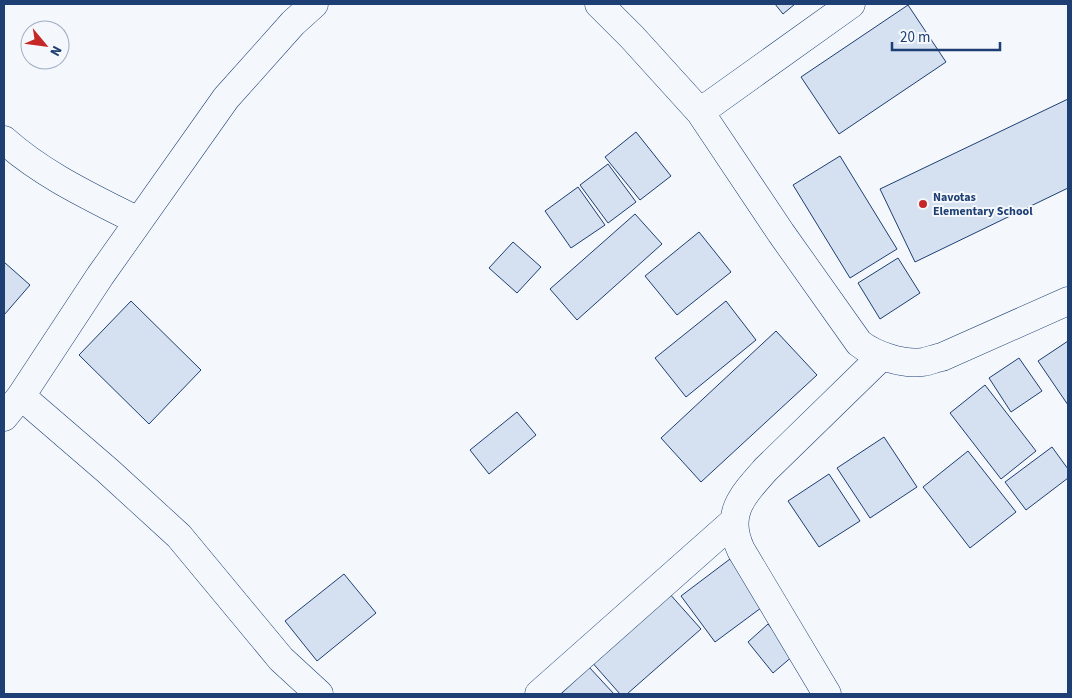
<svg xmlns="http://www.w3.org/2000/svg" width="1072" height="698" viewBox="0 0 1072 698" font-family="'Source Sans 3',sans-serif">
  <style>
    .building { fill: #d5e0f0; stroke: #1d3f73 }
    .lines { fill: none; stroke-linecap: round; stroke-linejoin: round }
    .minor-casing { stroke: #1d3f73; stroke-width: 29 }
    .minor { stroke: #f4f7fb; stroke-width: 28 }
    .poi-dot { fill: #c62828; stroke: #f4f7fb; stroke-width: 2 }
    .labels { text-anchor: middle; stroke-width: 4; stroke-linejoin: round; paint-order: stroke }
    .poi-label { font-size: 12px; font-weight: bold; fill: #1d3f73; stroke: #f4f7fb; text-anchor: start }
  </style>
  <rect width="100%" height="100%" fill="#f4f7fb"/>
  <!-- building -->
  <path class="building" d="M 775,4 L 795,4 L 783,14 Z
    M 908,5 L 946,62 L 839,134 L 801,77 Z
    M 1068,99 L 1068,188 L 915,262 L 880,189 Z
    M 636,132 L 671,176 L 640,200 L 605,157 Z
    M 840,156 L 897,249 L 850,278 L 793,185 Z
    M 608,164 L 636,202 L 608,223 L 580,185 Z
    M 578,187 L 605,225 L 571,248 L 545,211 Z
    M 635,214 L 662,244 L 577,320 L 550,289 Z
    M 699,232 L 731,272 L 677,315 L 645,276 Z
    M 513,242 L 541,267 L 517,293 L 489,268 Z
    M 898,258 L 920,293 L 880,319 L 858,283 Z
    M 4,262 L 30,285 L 4,315 Z
    M 131,301 L 201,370 L 149,424 L 79,355 Z
    M 726,301 L 756,340 L 686,397 L 655,358 Z
    M 776,331 L 817,375 L 701,482 L 661,438 Z
    M 1068,341 L 1068,405 L 1038,361 Z
    M 1019,358 L 1042,391 L 1011,412 L 989,378 Z
    M 985,385 L 1036,451 L 1001,479 L 950,413 Z
    M 517,412 L 536,435 L 489,474 L 470,450 Z
    M 884,437 L 917,487 L 870,518 L 837,468 Z
    M 1052,447 L 1068,469 L 1068,478 L 1026,510 L 1005,482 Z
    M 968,451 L 1016,512 L 970,548 L 923,487 Z
    M 829,474 L 860,521 L 819,547 L 788,501 Z
    M 730,559 L 765,605 L 715,642 L 681,596 Z
    M 344,574 L 376,613 L 317,661 L 285,621 Z
    M 668,592 L 701,629 L 627,694 L 620,694 L 590,660 Z
    M 768,624 L 794,655 L 773,673 L 748,642 Z
    M 589,667 L 614,694 L 563,694 L 562,693 Z"/>
  <g class="lines">
    <defs>
      <path id="minor" d="M 599,4 L 632,37 L 700,112 L 781,233 L 859,343 C 874,355 903,365 923,362 C 929,361 936,358 942,357 L 1068,301
        M 700,112 L 851,4
        M 4,140 C 43,175 91,197 138,221
        M 21,396 L 108,471 L 179,536 L 281,659 L 319,694
        M 4,417 L 21,396 L 100,276 L 226,98 L 293,23 L 314,4
        M 539,694 L 733,522
        M 827,694 L 741,550 C 724,514 742,496 766,469 L 882,356"/>
    </defs>
    <!-- minor casing -->
    <use href="#minor" class="minor-casing"/>
    <!-- minor -->
    <use href="#minor" class="minor"/>
  </g>
  <!-- markers -->
  <circle class="poi-dot" cx="923" cy="204" r="5"/>
  <g class="labels">
    <!-- poi labels -->
    <g class="poi-label">
      <text x="933" y="201">Navotas<tspan x="933" dy="14">Elementary School</tspan></text>
    </g>
  </g>
  <!-- border -->
  <rect width="1072" height="698" fill="none" stroke="#1d3f73" stroke-width="10"/>
  <!-- north arrow -->
  <g transform="translate(45 45) rotate(119)"><circle r="24" fill="#f4f7fb" stroke="#9eadc5"/>
  <path d="M0-4L9 19L0 12L-9 19Z" fill="#c62828"/>
  <text y="-8" font-size="14" font-weight="bold" text-anchor="middle" fill="#1d3f73">N</text>
  </g>
  <!-- scale -->
  <path d="M892 42v8h108v-8" fill="none" stroke="#1d3f73" stroke-width="2.5"/>
  <text x="900" y="42" font-size="15" fill="#1d3f73" stroke="#f4f7fb" stroke-width="4" paint-order="stroke">20 m</text>
</svg>
